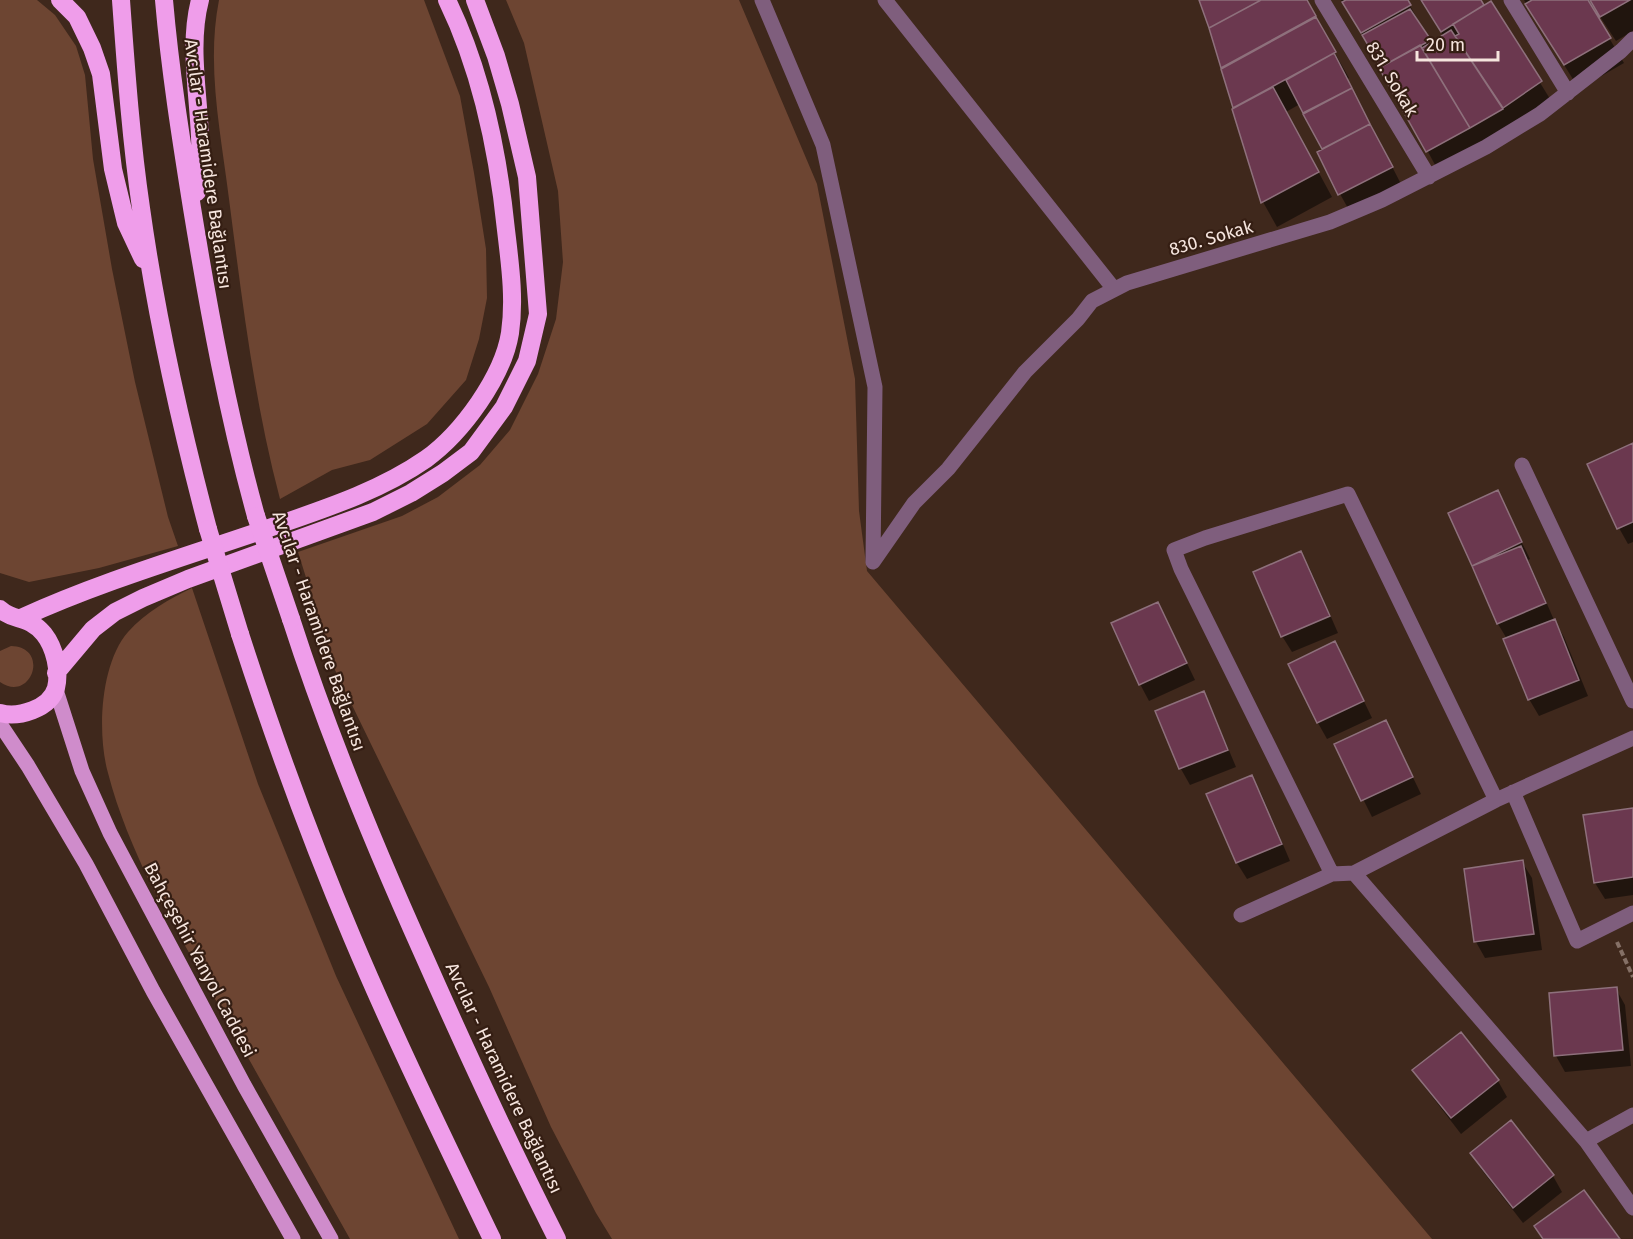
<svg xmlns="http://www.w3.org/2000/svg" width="1633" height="1239" viewBox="0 0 1633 1239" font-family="'Fira Sans',sans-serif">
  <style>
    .green { fill: #6d4532 }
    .shadow { fill: #0007 }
    .building { fill: #6b384f; stroke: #8e707c; stroke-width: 1.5 }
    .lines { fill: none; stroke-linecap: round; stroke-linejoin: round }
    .path { stroke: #857066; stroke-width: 4; stroke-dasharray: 6 3; stroke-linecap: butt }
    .street { stroke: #7f5e7d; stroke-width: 15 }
    .primary { stroke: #cf8ccb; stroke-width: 15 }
    .highway { stroke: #ef9dea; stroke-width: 18 }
    .highway-bridge { stroke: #ef9dea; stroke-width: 18 }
    .labels { text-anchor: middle; stroke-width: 4.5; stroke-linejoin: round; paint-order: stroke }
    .street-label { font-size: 18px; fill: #f6e5de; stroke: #351e13 }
  </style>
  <rect width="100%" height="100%" fill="#3f281c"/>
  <!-- green -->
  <path class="green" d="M 0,0 L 37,0 L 55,15 L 76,46 L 85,75 L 93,159 L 112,269 L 135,382 L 168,517 L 178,546 L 99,568 L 29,582 L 0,573 Z
    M 219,0 L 424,0 L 460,96 L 474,173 L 486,249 L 487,298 L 479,339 L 466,380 L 427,424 L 370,460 L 332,470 L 280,499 C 254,401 242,299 229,199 C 221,133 206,66 219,0 Z
    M 506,0 L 739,0 L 817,184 L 855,379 L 859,511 L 867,571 L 1432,1239 L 612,1239 L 596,1213 L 551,1127 L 489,987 L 335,670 L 298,552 L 402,516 L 438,497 L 480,465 L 510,430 L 538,374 L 556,319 L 563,262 L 558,191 L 524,43 Z
    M 192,588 L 258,784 L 336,976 L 459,1239 L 350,1239 L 151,885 C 134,849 118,812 108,773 C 97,734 100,664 128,632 C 146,612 169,599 192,588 Z
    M 11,646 C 51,647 31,704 0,682 L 0,651 Z"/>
  <!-- shadow -->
  <path class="shadow" d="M 1201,0 L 1305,0 L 1349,78 L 1347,79 L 1401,184 L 1349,210 L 1340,194 L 1324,150 L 1300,104 L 1286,112 L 1332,197 L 1277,227 L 1263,202 Z
    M 1341,0 L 1407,0 L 1431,44 L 1444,37 L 1420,0 L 1480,0 L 1484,7 L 1491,3 L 1555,107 L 1441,176 L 1383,68 Z
    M 1524,0 L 1633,0 L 1633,31 L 1616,41 L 1595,9 L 1593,11 L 1624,63 L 1579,89 Z
    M 1633,445 L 1633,542 L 1628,544 L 1619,528 Z
    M 1497,492 L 1530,559 L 1528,560 L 1554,620 L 1564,637 L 1588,696 L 1539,716 L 1529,699 L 1507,639 L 1498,624 L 1450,514 Z
    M 1300,553 L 1310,569 L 1338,633 L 1292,652 L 1282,636 Z
    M 1158,603 L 1195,680 L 1149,701 L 1140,684 Z
    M 1344,660 L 1372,718 L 1327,739 L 1318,723 Z
    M 1203,693 L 1212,710 L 1236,767 L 1190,785 L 1181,769 L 1157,712 Z
    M 1386,722 L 1421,794 L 1372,817 L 1336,745 Z
    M 1251,777 L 1261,793 L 1290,861 L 1247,879 L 1237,863 L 1208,795 Z
    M 1633,809 L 1633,895 L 1605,899 L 1595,883 L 1585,816 Z
    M 1522,862 L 1532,878 L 1542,950 L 1485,958 L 1476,942 L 1465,870 Z
    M 1616,989 L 1625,1005 L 1631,1066 L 1565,1072 L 1556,1056 Z
    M 1414,1070 L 1498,1081 L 1507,1097 L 1461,1134 L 1424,1086 Z
    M 1471,1153 L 1553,1176 L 1562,1192 L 1523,1223 L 1481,1169 Z"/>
  <!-- building -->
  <path class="building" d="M 1199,0 L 1261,0 L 1209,28 Z
    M 1261,0 L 1307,0 L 1316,16 L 1221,68 L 1209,28 Z
    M 1346,0 L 1408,0 L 1411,5 L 1361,33 L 1342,2 Z
    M 1421,0 L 1481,0 L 1484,5 L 1441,32 Z
    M 1532,0 L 1588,0 L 1611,38 L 1564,65 L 1525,4 Z
    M 1590,0 L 1630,0 L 1600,17 Z
    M 1491,1 L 1542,81 L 1503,108 L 1455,36 L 1459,34 L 1453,24 Z
    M 1410,9 L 1431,40 L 1381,67 L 1362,35 Z
    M 1316,17 L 1336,52 L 1233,108 L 1221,69 Z
    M 1451,30 L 1503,109 L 1470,128 L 1422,48 Z
    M 1420,45 L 1470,128 L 1426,152 L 1379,68 Z
    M 1334,53 L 1352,88 L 1303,113 L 1286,80 Z
    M 1273,87 L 1319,172 L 1261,203 L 1232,109 Z
    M 1352,88 L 1370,124 L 1322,149 L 1303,114 Z
    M 1370,124 L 1393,167 L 1338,195 L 1317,152 Z
    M 1633,443 L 1633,522 L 1617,529 L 1587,464 Z
    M 1498,490 L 1522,542 L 1472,566 L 1448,513 Z
    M 1521,546 L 1546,603 L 1497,624 L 1472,566 Z
    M 1301,551 L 1330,616 L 1281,637 L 1253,572 Z
    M 1158,602 L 1187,663 L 1139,685 L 1111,623 Z
    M 1555,619 L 1579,680 L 1528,700 L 1503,639 Z
    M 1335,641 L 1364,701 L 1317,723 L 1288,664 Z
    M 1204,691 L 1228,750 L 1179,769 L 1155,711 Z
    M 1386,720 L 1413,777 L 1361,801 L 1334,744 Z
    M 1252,775 L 1282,844 L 1236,863 L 1206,794 Z
    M 1633,808 L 1633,877 L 1594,883 L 1583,815 Z
    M 1523,860 L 1534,934 L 1474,942 L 1464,869 Z
    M 1617,987 L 1623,1050 L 1554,1056 L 1549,993 Z
    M 1461,1032 L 1499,1080 L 1451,1118 L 1412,1070 Z
    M 1511,1120 L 1554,1175 L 1513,1208 L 1470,1153 Z
    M 1584,1190 L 1620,1239 L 1543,1239 L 1534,1226 Z"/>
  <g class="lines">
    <!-- path -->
    <path class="path" d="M 1617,942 L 1633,977"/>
    <!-- street -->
    <path class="street" d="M 762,0 L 823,145 L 875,387 L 873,562
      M 885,0 L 1114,289
      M 1322,0 L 1429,177
      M 1511,0 L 1568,93
      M 1522,465 L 1633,701
      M 873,562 L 914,503 L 948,469 L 1025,372 L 1078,319 L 1092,301 L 1127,283 L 1330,222 L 1382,200 L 1486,147 L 1540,114 L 1621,51 L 1633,39
      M 1513,792 L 1577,941 L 1633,913
      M 1354,873 L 1586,1141
      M 1332,874 L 1181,569 L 1174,550 L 1205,538 L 1348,494 L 1496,800
      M 1241,915 L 1332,874 L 1354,873 L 1496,800 L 1633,738
      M 1633,1115 L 1586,1141 L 1633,1208"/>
    <!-- primary -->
    <path class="primary" d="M 56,690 L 82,771 L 110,833 L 244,1085 L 331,1239
      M 0,724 L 28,766 L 86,864 L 153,991 L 293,1239"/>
    <!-- highway -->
    <path class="highway" d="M 60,0 L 77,17 L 92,48 L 101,74 L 113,169 L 126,223 L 143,259
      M 121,0 C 126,69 131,140 141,208 C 156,316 180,423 208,529
      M 164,0 C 170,70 181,139 192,208 C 209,312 228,415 256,516
      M 197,192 C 209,129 184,61 200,0
      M 0,609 C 14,622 28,615 44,634 C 55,648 60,671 56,688 C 50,709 18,718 0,713
      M 21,618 C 102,581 188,556 272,527 C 324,509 380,491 426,459 C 462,433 503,377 510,333 C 515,299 510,264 506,230 C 498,151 482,72 447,0
      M 291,619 C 328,734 374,845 424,956 C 466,1051 510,1146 557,1239
      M 240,634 C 273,736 310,838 352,937 C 395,1039 444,1139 492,1239
      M 56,673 L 93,629 L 115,612 L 143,598 L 188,579 L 373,512 L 411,493 L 443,473 L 471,452 L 504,407 L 527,361 L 538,314 L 527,177 L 510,104 L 496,56 L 475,0"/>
    <!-- highway-bridge -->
    <path class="highway-bridge" d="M 256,516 L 291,619
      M 208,529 L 240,634"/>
  </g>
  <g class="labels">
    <!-- street labels -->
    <g class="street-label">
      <text transform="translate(1392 79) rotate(59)" y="6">831. Sokak</text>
      <text transform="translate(208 164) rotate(82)" y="6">Avcılar - Haramidere Bağlantısı</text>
      <text transform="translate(1211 238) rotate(-16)" y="6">830. Sokak</text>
      <text transform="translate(319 631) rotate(71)" y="6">Avcılar - Haramidere Bağlantısı</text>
      <text transform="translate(200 960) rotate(62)" y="6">Bahçeşehir Yanyol Caddesi</text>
      <text transform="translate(504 1078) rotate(65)" y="6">Avcılar - Haramidere Bağlantısı</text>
    </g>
  </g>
  <!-- scale -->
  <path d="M1417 51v9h81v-9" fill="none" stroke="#f6e5de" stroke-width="3"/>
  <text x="1426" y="51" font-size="18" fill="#f6e5de" stroke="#351e13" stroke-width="4.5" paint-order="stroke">20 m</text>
</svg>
